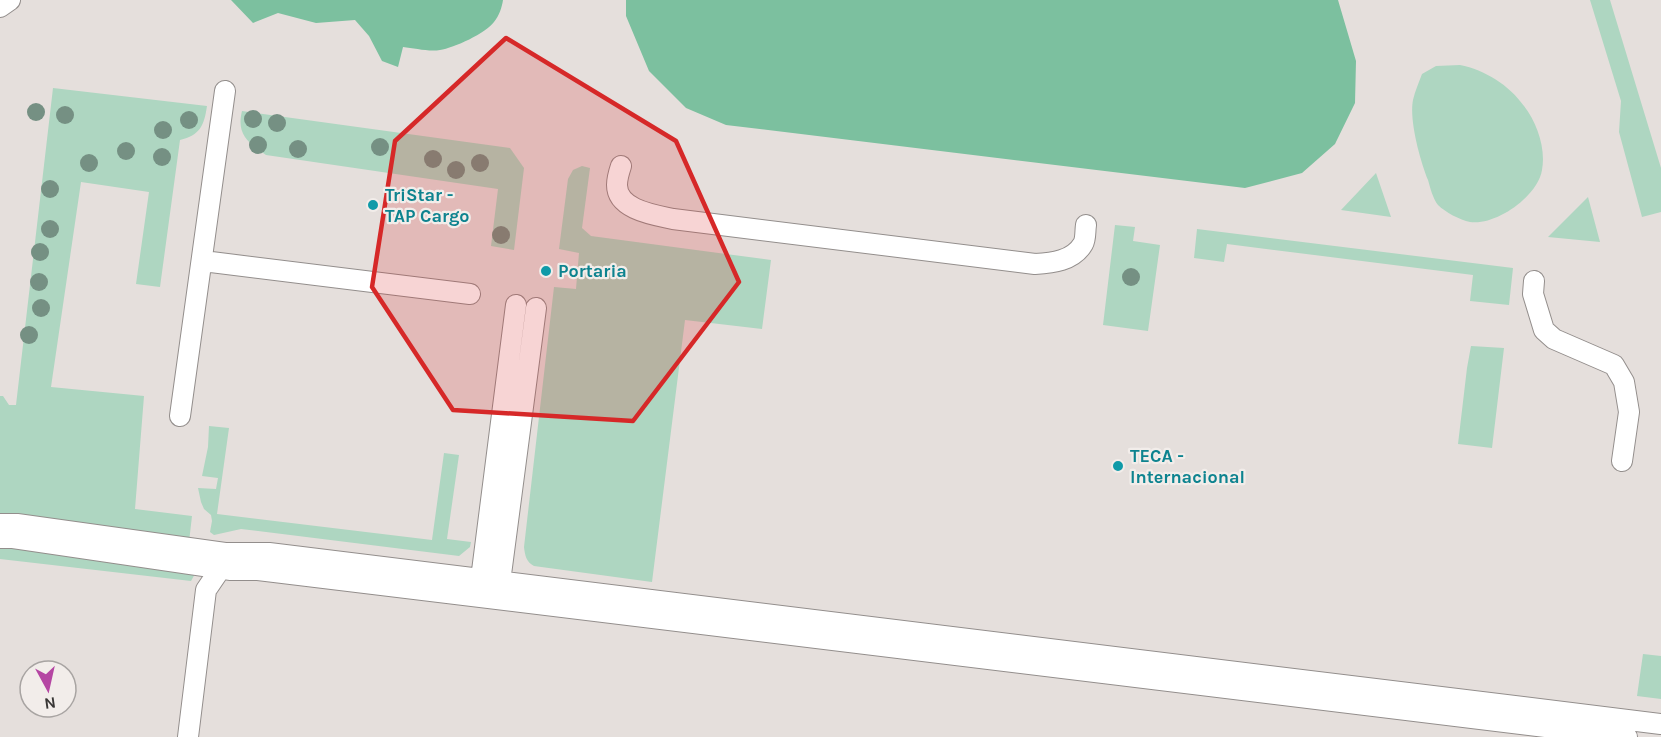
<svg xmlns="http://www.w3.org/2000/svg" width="1661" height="737" viewBox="0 0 1661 737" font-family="Karla,sans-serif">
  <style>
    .green { fill: #aed6c1 }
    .forest { fill: #7cc09f }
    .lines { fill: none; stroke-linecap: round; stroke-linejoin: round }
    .lane-casing { stroke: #938e8c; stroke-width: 22 }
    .lane { stroke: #fff; stroke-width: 20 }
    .tree { fill: #759083 }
    .marked { fill: #d62828; fill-opacity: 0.2; stroke: #d62828; stroke-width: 4.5; stroke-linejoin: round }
    .culture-dot { fill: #0f9aa8; stroke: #f2edea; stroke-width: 2 }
    .labels { text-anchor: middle; stroke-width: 4.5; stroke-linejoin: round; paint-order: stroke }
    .culture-label { font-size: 18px; font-weight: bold; fill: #0d838f; stroke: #f2edea; text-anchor: start }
  </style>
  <rect width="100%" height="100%" fill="#e5dfdc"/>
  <!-- green -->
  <path class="green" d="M 1590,0 L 1610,0 L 1661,168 L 1661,212 L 1642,217 L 1619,132 L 1621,101 Z
    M 1460,65 C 1485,70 1509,85 1524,106 C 1537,123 1546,148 1542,170 C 1538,196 1496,226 1470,222 C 1460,220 1445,212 1438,205 C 1433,199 1430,187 1428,180 C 1420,160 1409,120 1413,100 C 1415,91 1419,82 1422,74 L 1436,66 Z
    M 53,88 L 207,106 C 204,126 200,135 180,140 L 160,287 L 136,284 L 149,192 L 81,182 L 51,387 L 144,396 L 135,509 L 192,516 L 189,542 L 0,517 L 0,396 L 3,396 L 9,405 L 16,405 Z
    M 242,111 L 510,148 L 524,168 L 514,250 L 491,246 L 498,189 L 266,155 C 249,143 236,135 242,111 Z
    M 582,166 L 590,168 L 582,228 L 591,236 L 771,260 L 762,329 L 685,320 L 652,582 L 534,566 C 526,562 525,555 524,547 L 554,287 L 576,289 L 579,253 L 559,249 L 568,179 L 573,170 Z
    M 1376,173 L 1391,217 L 1341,210 Z
    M 1588,197 L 1600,242 L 1548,237 Z
    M 1115,225 L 1135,227 L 1133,241 L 1160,245 L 1148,331 L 1103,325 Z
    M 1197,229 L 1513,268 L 1509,305 L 1470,301 L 1473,275 L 1227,244 L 1224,262 L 1194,258 Z
    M 1471,346 L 1504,348 L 1492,448 L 1458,444 L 1467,368 Z
    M 209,426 L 229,428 L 217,514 L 432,540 L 444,453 L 459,455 L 447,539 L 471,542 L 470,547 L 459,556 L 241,529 L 214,535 L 210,532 L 212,521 L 211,515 L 204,509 L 201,502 L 198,488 L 216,489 L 218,478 L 202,476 L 208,447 Z
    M 0,545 L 196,572 L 191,581 L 0,559 Z
    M 1643,654 L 1661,656 L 1661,699 L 1637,696 Z"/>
  <!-- forest -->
  <path class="forest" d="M 231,0 L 503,0 C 502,7 499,16 494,22 C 486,33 454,48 440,50 C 429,52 414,48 403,47 L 398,67 L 382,61 L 369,36 L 355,20 L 316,23 L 278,13 L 253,23 Z
    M 626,0 L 1338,0 L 1356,61 L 1355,103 L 1335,144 L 1302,173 L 1245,188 L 726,125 L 686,108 L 649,71 L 626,16 Z"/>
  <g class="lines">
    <defs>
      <path id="lane" d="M 0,7 L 10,0
        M 621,166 C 619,172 617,179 617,185 C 617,210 655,215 673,219 L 1035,264 C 1052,263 1073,261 1083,244 C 1086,239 1085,231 1086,225
        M 203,261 L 470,294
        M 1534,281 L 1533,294 L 1544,330 L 1554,339 L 1614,365 L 1624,382 L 1629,412 L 1622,461
        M 180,416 L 225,91
        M 0,524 L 17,524 L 225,553 L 269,553 L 1661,724
        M 0,538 L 13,538 L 231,570 L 258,570 L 1627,737
        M 481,579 L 516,305
        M 500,582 L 536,308
        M 188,737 L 206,590 L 221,568"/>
    </defs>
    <!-- lane casing -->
    <use href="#lane" class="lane-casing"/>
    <!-- lane -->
    <use href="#lane" class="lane"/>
  </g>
  <!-- trees -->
  <g class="tree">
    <circle cx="36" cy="112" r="9"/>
    <circle cx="65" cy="115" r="9"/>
    <circle cx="253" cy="119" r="9"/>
    <circle cx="189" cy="120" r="9"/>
    <circle cx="277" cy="123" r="9"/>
    <circle cx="163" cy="130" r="9"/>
    <circle cx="258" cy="145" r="9"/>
    <circle cx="380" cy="147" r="9"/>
    <circle cx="298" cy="149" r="9"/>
    <circle cx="126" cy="151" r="9"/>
    <circle cx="162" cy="157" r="9"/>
    <circle cx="433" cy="159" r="9"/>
    <circle cx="89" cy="163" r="9"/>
    <circle cx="480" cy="163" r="9"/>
    <circle cx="456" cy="170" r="9"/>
    <circle cx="50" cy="189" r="9"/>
    <circle cx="50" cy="229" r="9"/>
    <circle cx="501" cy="235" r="9"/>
    <circle cx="40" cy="252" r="9"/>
    <circle cx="1131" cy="277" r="9"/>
    <circle cx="39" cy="282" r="9"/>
    <circle cx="41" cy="308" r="9"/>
    <circle cx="29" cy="335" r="9"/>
  </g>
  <!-- marked area -->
  <path class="marked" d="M 506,38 L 676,141 L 739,282 L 633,421 L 453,410 L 372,287 L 395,141 Z"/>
  <!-- markers -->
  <g class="culture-dot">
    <circle cx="373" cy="205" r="6"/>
    <circle cx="546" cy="271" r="6"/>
    <circle cx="1118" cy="466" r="6"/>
  </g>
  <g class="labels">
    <!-- culture labels -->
    <g class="culture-label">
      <text x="385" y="201">TriStar -<tspan x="385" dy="21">TAP Cargo</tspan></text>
      <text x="558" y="277">Portaria</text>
      <text x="1130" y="462">TECA -<tspan x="1130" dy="21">Internacional</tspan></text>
    </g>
  </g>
  <!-- north arrow -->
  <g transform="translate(48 689) rotate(172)"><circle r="28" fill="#f2edea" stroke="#a8a4a2" stroke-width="1.5"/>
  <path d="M0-4.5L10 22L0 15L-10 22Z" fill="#b546a3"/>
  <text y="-9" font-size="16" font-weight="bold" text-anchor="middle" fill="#383635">N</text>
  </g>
</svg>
